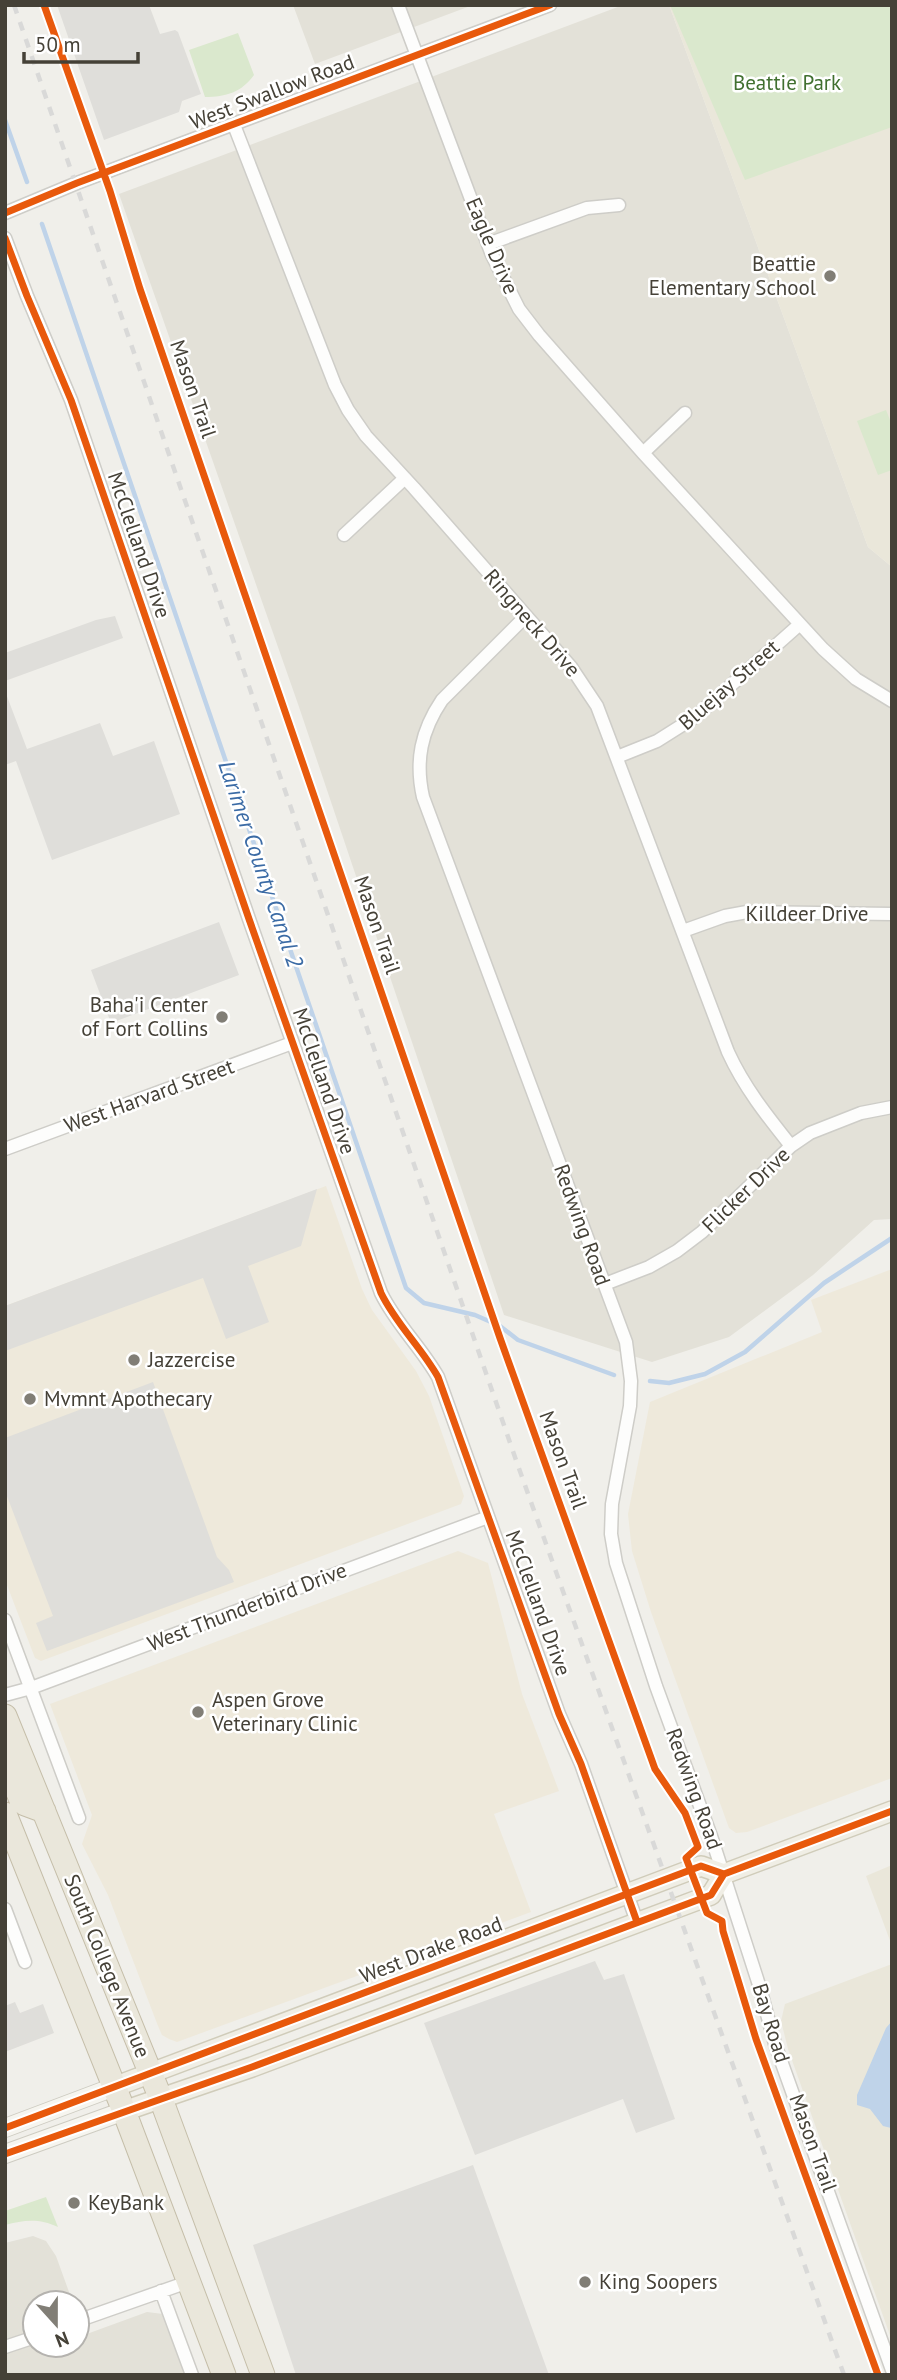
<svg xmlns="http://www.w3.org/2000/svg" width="897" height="2380" viewBox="0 0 897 2380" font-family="'PT Sans',sans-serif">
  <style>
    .residential { fill: #e3e1d8 }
    .commercial { fill: #eee9db }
    .education { fill: #eae7da }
    .green { fill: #dae8cd }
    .parking { fill: #dfdeda }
    .water { fill: #bfd3e9 }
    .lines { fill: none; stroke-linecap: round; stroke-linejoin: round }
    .stream { stroke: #bfd3e9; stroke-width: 4.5 }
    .street-casing { stroke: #cecdc8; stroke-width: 15 }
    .secondary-casing { stroke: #ceccc2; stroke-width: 20 }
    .primary-casing { stroke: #d0ccba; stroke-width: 22 }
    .highway-casing { stroke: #c5bea9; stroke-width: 25 }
    .street { stroke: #fdfdfc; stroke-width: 12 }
    .secondary { stroke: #f6f5ef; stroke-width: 18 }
    .primary { stroke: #f0eee5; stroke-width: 19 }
    .highway { stroke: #eae7db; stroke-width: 23 }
    .rail { stroke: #d9d9d8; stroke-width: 4.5; stroke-dasharray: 9 9; stroke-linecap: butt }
    .cycleway-casing { stroke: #fff; stroke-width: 11 }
    .cycleway { stroke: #e8590c; stroke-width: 7 }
    .poi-dot { fill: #817e76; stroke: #fff; stroke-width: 2.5 }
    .labels { text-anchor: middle; stroke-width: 5; stroke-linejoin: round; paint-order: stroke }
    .park-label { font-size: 21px; fill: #417030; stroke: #fff }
    .street-label { font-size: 21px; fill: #454137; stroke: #fff }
    .poi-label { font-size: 21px; fill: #454137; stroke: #fff; text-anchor: start }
    .water-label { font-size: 23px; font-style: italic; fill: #3b6ba5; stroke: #fff }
  </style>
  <rect width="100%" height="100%" fill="#f0efea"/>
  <!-- residential -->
  <path class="residential" d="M 293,5 L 473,5 L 315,64 Z
    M 623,5 L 669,5 L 868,547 L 892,567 L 892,1219 L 874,1220 L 813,1275 L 729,1337 L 652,1362 L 504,1315 L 298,704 L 119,194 Z
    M 33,2236 L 46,2241 L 56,2256 L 73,2303 L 35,2303 L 35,2345 L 77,2345 L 77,2315 L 84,2335 L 147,2312 L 163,2314 L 185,2375 L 5,2375 L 5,2243 Z"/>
  <!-- commercial -->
  <path class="commercial" d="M 326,1186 L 362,1289 L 372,1310 L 416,1371 L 429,1396 L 464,1496 L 461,1504 L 41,1661 L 35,1658 L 5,1580 L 5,1306 Z
    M 892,1269 L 892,1778 L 747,1832 L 736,1833 L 729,1828 L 651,1612 L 632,1551 L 628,1514 L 650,1402 L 822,1332 L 811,1300 Z
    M 458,1551 L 488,1563 L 522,1694 L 559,1791 L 494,1814 L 531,1912 L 177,2042 L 169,2039 L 162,2035 L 158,2026 L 108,1895 L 82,1844 L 92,1815 L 50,1704 Z"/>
  <!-- education -->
  <path class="education" d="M 669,5 L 892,5 L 892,567 L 868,547 Z
    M 892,1865 L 892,1946 L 866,1876 Z
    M 892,1964 L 892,2341 L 788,2049 L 781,2021 L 785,2004 Z"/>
  <!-- green -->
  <path class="green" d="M 670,5 L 892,5 L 892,127 L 745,180 Z
    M 238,33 L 254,75 C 242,92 226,97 205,97 L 189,50 Z
    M 886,410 L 892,425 L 892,470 L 878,475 L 857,421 Z
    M 46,2197 L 58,2227 C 39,2218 24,2220 5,2225 L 5,2211 Z"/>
  <!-- parking -->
  <path class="parking" d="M 57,5 L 149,5 L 160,34 L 175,30 L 178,32 L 201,94 L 182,101 L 179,112 L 104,140 Z
    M 115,616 L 123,638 L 5,681 L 5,653 L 96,620 Z
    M 5,691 L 27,749 L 100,723 L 113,756 L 154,741 L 180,814 L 52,860 L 16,761 L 5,765 Z
    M 219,922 L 239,975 L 111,1023 L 91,970 Z
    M 317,1189 L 301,1246 L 248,1266 L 269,1322 L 226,1339 L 203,1278 L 5,1351 L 5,1306 Z
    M 153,1382 L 217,1557 L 229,1570 L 234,1582 L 47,1651 L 36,1623 L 53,1616 L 5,1491 L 5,1438 Z
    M 595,1961 L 604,1980 L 624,1974 L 675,2119 L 636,2133 L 623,2099 L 475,2155 L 424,2023 Z
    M 15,2002 L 20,2013 L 43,2004 L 54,2033 L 5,2052 L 5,2006 Z
    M 473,2165 L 549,2375 L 296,2375 L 253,2245 Z"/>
  <!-- water -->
  <path class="water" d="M 892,2021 L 892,2127 L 891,2128 L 883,2126 L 870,2109 L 857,2105 L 857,2095 L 886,2028 Z"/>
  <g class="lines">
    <!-- stream -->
    <path class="stream" d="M 5,120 L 27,182
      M 42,224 L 406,1288 L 424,1303 L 475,1315 L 500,1326 L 518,1340 L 614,1375
      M 650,1381 L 669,1383 L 705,1374 L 745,1352 L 824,1283 L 892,1238"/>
    <defs>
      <path id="street" d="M 398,5 L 492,255 L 519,309 L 539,335 L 643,453 L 823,649 L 856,679 L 892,701
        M 234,125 L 335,385 L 348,410 L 366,436 L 414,488 L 571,667 L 597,706 L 728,1052 C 744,1087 767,1116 791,1146
        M 5,213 L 77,183 L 550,5
        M 5,238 L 27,296 L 71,400 L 249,919 L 381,1293 C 396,1324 421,1347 438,1377 L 559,1714 L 581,1764 L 637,1922
        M 488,244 L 587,208 L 619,205
        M 643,453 L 685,413
        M 344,535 L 405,478
        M 526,616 L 442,700 C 421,731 415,761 423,797 L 626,1342 L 631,1381 L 630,1406 L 612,1504 L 611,1534 L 616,1563 L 656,1686 L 711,1836 L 760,1988 L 775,2044 L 892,2370
        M 617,757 L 657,741 L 695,717 L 800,624
        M 683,931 L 725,916 L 747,912 L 892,914
        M 5,1149 L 292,1043
        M 605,1284 L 649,1267 L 677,1251 L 702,1232 L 791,1146 L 810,1133 L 861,1113 L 892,1107
        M 5,1620 L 79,1818
        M 5,1695 L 31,1688 L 488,1517
        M 5,1909 L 25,1962
        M 161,2291 L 192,2375
        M 77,2321 L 188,2282
        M 5,2347 L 35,2337"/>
      <path id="secondary" d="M 5,2128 L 114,2087
        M 5,2154 L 124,2111"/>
      <path id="primary" d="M 114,2087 L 701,1866 L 724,1874
        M 124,2111 L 252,2067 L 711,1895 L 724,1874 L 892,1811"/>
      <path id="highway" d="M 5,1716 L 161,2099 L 263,2375
        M 5,1762 L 21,1800 L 25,1804 L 44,1811
        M 5,1814 L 124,2111 L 224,2375"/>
    </defs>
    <!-- street casing -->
    <use href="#street" class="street-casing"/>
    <!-- secondary casing -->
    <use href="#secondary" class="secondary-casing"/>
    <!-- primary casing -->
    <use href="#primary" class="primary-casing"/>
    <!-- highway casing -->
    <use href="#highway" class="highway-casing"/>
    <!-- street -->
    <use href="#street" class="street"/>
    <!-- secondary -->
    <use href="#secondary" class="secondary"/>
    <!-- primary -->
    <use href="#primary" class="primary"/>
    <!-- highway -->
    <use href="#highway" class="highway"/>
    <!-- rail -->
    <path class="rail" d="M 14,5 L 517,1463 L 844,2375"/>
    <defs>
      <path id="cycleway" d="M 44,5 L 110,191 L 140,289 L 500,1338 L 655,1769 L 685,1813 L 698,1847 L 686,1858 L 707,1913 L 722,1921 L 723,1931 L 756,2039 L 878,2375
        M 5,213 L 77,183 L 550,5
        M 5,238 L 27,296 L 71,400 L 249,919 L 381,1293 C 396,1324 421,1347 438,1377 L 559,1714 L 581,1764 L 637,1922
        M 5,2128 L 701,1866 L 724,1874
        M 5,2154 L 252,2067 L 711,1895 L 724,1874 L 892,1811"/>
    </defs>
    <!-- cycleway casing -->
    <use href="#cycleway" class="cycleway-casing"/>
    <!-- cycleway -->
    <use href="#cycleway" class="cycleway"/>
  </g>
  <!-- markers -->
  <g class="poi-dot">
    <circle cx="830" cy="276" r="7"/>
    <circle cx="222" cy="1017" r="7"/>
    <circle cx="134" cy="1360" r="7"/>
    <circle cx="30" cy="1399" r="7"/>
    <circle cx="198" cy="1712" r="7"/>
    <circle cx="74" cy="2203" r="7"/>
    <circle cx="585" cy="2282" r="7"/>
  </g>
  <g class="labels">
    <!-- park labels -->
    <g class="park-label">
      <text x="787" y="90">Beattie Park</text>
    </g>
    <!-- street labels -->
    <g class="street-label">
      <text transform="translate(272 92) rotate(-21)" y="7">West Swallow Road</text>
      <text transform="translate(492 246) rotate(67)" y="7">Eagle Drive</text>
      <text transform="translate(193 389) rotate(71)" y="7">Mason Trail</text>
      <text transform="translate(139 545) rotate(71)" y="7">McClelland Drive</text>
      <text transform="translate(532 623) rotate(49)" y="7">Ringneck Drive</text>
      <text transform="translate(729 685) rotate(-41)" y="7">Bluejay Street</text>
      <text x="807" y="921">Killdeer Drive</text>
      <text transform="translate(377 925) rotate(71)" y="7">Mason Trail</text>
      <text transform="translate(324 1081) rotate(71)" y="7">McClelland Drive</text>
      <text transform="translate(149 1096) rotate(-20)" y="7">West Harvard Street</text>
      <text transform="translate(746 1190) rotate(-44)" y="7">Flicker Drive</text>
      <text transform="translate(582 1225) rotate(70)" y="7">Redwing Road</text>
      <text transform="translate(563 1460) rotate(70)" y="7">Mason Trail</text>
      <text transform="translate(538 1603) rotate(70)" y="7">McClelland Drive</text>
      <text transform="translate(247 1607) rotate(-21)" y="7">West Thunderbird Drive</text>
      <text transform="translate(694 1789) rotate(70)" y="7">Redwing Road</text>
      <text transform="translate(431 1950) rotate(-21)" y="7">West Drake Road</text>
      <text transform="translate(107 1966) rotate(68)" y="7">South College Avenue</text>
      <text transform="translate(771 2023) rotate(73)" y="7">Bay Road</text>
      <text transform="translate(813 2143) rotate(70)" y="7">Mason Trail</text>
    </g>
    <!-- poi labels -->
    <g class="poi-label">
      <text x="816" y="271" text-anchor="end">Beattie<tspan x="816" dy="24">Elementary School</tspan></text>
      <text x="208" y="1012" text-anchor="end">Baha'i Center<tspan x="208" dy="24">of Fort Collins</tspan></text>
      <text x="148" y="1367">Jazzercise</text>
      <text x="44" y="1406">Mvmnt Apothecary</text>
      <text x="212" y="1707">Aspen Grove<tspan x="212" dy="24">Veterinary Clinic</tspan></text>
      <text x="88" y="2210">KeyBank</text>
      <text x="599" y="2289">King Soopers</text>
    </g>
    <!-- water labels -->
    <g class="water-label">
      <text transform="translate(261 864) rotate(71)" y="8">Larimer County Canal 2</text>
    </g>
  </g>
  <!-- border -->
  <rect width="897" height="2380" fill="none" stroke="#454137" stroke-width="14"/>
  <!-- north arrow -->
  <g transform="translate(56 2324) rotate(159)"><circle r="33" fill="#ffffff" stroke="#b5b3af" stroke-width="2"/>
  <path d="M0-5L12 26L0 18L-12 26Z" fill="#817e76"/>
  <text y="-10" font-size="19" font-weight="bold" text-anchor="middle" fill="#454137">N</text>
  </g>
  <!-- scale -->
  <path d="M24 52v10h114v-10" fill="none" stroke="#454137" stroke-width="3.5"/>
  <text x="35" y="52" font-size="21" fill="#454137" stroke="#ffffff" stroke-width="5" paint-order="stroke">50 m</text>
</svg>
